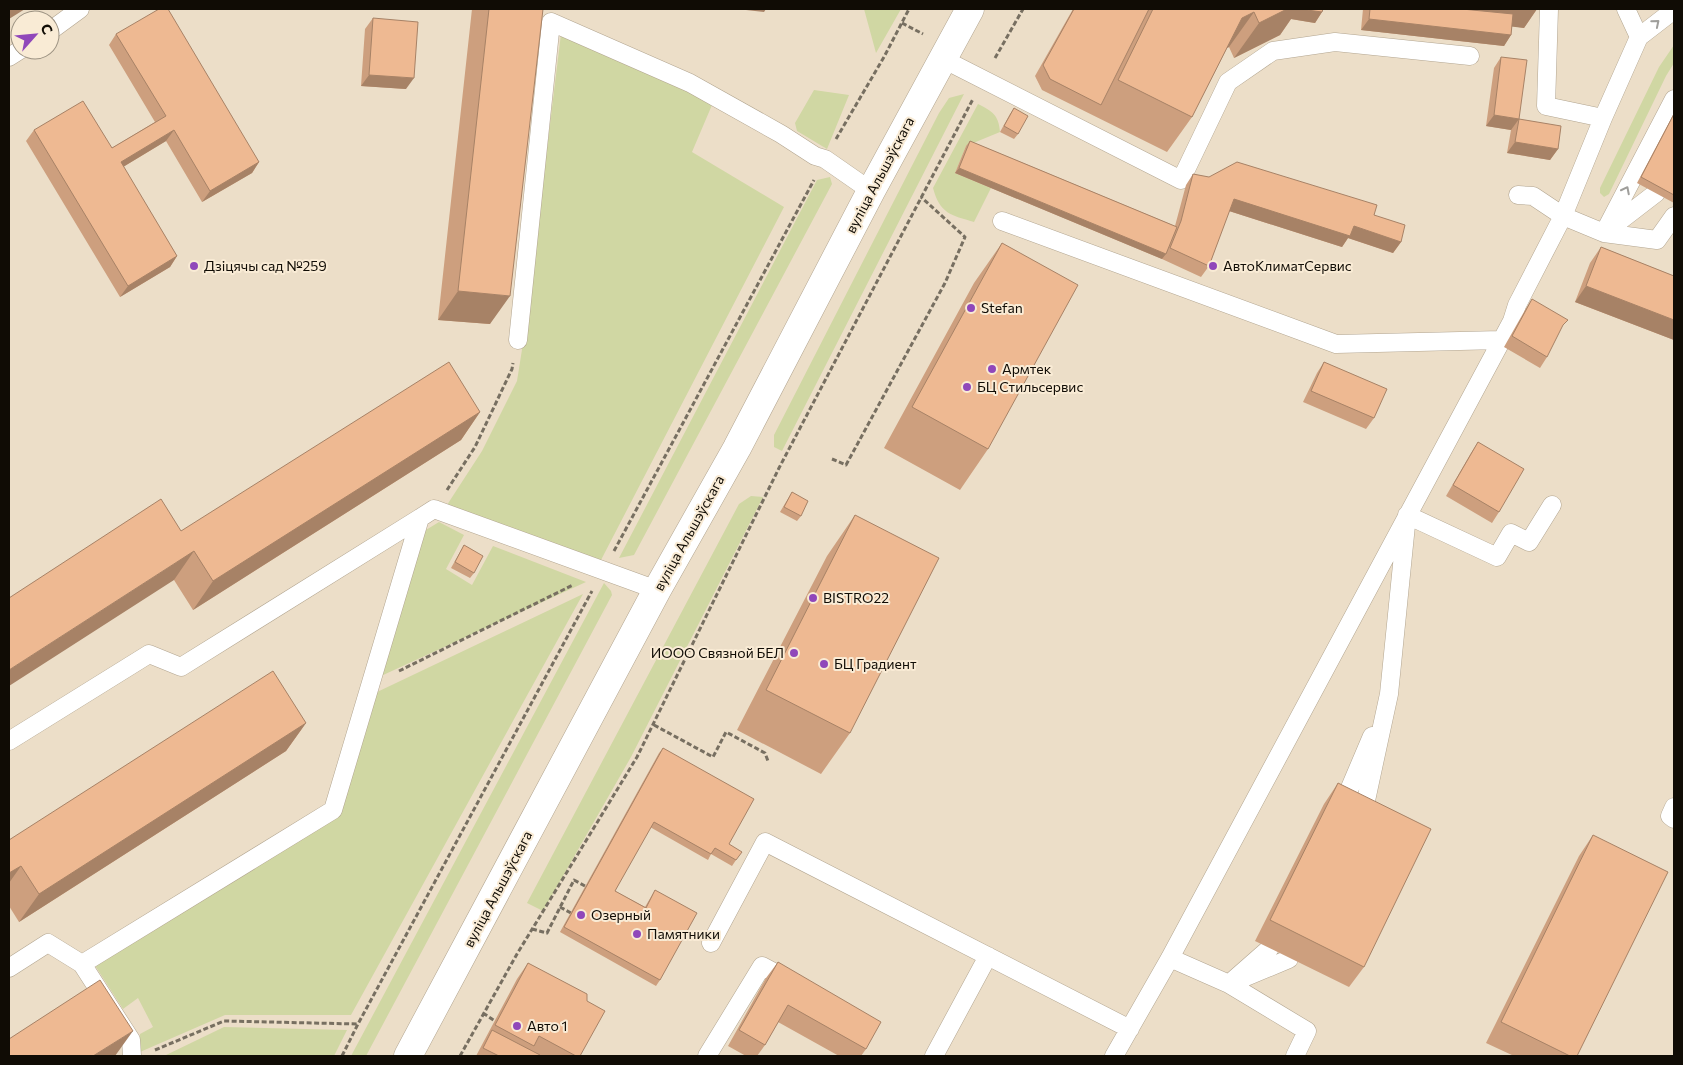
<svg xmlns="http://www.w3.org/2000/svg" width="1683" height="1065" viewBox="0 0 1683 1065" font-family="Commissioner,sans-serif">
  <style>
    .green { fill: #d0d7a3 }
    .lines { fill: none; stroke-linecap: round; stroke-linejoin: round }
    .lane-casing { stroke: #b2a590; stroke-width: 19 }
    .secondary-casing { stroke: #b2a590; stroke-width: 29 }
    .path { stroke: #776f61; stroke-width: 3; stroke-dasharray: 5 2.5; stroke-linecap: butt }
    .lane { stroke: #fff; stroke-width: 18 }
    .secondary { stroke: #fff; stroke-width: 28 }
    .wall { fill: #cd9f7e }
    .shaded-wall { fill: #a78266 }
    .building { fill: #eeb992; stroke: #a78266 }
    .oneway { stroke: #9f9e9b }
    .poi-dot { fill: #9047ba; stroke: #f9ebd5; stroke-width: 2 }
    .labels { text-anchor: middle; stroke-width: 4; stroke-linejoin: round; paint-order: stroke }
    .street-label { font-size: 14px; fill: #100c05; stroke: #f9ebd5 }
    .poi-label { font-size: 14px; fill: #100c05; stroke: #f9ebd5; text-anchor: start }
  </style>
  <rect width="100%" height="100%" fill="#ecdec8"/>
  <!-- green -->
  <path class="green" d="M 864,9 L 901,9 L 876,53 Z
    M 561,34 L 685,89 L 712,105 L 692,152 L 784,207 L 601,560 L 447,505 L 482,451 L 517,381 L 524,337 Z
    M 1674,45 L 1674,63 L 1666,76 L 1609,194 L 1604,197 L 1600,193 L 1600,188 L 1659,67 Z
    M 814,90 L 849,95 L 827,149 L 797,131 L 795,123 Z
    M 964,94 L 782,451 L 774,447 L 774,435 L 939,113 L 949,98 Z
    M 978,104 C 992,111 999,115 1000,132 L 966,146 L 955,173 L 991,188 L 974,222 C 951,215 940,214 933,188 Z
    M 830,177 L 832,184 L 634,555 L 619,558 L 817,180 Z
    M 751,496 L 763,497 L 631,757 L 543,911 L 527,903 L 739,504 Z
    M 439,522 L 464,535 L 446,569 L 472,585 L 493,546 L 586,582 L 381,676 L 421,533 Z
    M 604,583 L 611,591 L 612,595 L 366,1056 L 351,1056 Z
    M 583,594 L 351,1015 L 225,1015 L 140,1052 L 140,1034 L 153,1027 L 138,998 L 123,1009 L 94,964 L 334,816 L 375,693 Z
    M 224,1027 L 347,1030 L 334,1056 L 164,1056 Z"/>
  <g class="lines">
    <defs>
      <path id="lane" d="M 1549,9 L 1546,106 L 1603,118
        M 1626,9 L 1639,37
        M 50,31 L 80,9
        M 9,57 L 20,50
        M 943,59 L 1181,180 L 1228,82 L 1273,51 L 1335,42 L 1470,56
        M 1674,99 L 1604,233 L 1657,240 L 1674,216
        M 1518,195 L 1533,196 L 1563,216 L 1604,233 L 1656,193 L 1674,162
        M 1002,221 L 1336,344 L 1501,340
        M 518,340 L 551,22 L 690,83 L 781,134 L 815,156 L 825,159 L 871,191
        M 420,518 L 434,509 L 657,590
        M 9,741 L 149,654 L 181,667 L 420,518 L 333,810 L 82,964
        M 1674,807 L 1670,816 L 1674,819
        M 1341,809 L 1372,736
        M 1362,819 L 1389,694 L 1407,515 L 1497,557 L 1511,533 L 1529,542 L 1552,505
        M 711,943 L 765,842 L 1130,1029
        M 1270,948 L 1229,984 L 1307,1031 L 1295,1056
        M 1170,958 L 1229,984 L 1289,959
        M 9,968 L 48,943 L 82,964 L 131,1040 L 132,1056
        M 707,1056 L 762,966 L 792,982
        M 934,1056 L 988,956
        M 1114,1056 L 1170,958 L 1512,321 L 1517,305 L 1563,216 L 1603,118 L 1639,37 L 1674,10"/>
      <path id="secondary" d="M 408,1056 L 657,590 L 737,448 L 871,191 L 970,9"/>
    </defs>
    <!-- lane casing -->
    <use href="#lane" class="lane-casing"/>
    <!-- secondary casing -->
    <use href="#secondary" class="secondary-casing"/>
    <!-- path -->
    <path class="path" d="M 902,23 L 923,34
      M 995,58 L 1023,9
      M 836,139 L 884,57 L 909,9
      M 832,459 L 846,465 L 945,283 L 965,237 L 921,197
      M 447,490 L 475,447 L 512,369 L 513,363
      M 614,551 L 814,180
      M 399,671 L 573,585
      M 654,725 L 713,757 L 726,732 L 765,753 L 768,761
      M 560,907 L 571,913
      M 532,929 L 547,933 L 574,880 L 585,886
      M 483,1013 L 495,1021
      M 155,1050 L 224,1021 L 358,1024
      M 342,1056 L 358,1024 L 592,591
      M 460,1056 L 517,954 L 637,757 L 779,468 L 973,99"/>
    <!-- lane -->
    <use href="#lane" class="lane"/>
    <!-- secondary -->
    <use href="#secondary" class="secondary"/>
  </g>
  <!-- wall -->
  <path class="wall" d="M 472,9 L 543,9 L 490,324 L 438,320 Z
    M 1073,9 L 1323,9 L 1322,12 L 1315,23 L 1291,19 L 1280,35 L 1234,58 L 1229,47 L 1227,48 L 1192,117 L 1167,152 L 1042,90 L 1035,76 Z
    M 1356,9 L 1537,9 L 1524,28 L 1512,26 L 1511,35 L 1504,46 L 1361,30 L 1363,9 Z
    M 373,18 L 406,89 L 361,86 L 365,29 Z
    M 116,34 L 259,162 L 252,173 L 202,202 L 166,141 L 123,167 L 177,256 L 170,267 L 120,297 L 26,141 L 34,130 L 112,148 L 155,122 L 109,45 Z
    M 1501,57 L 1519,119 L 1558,149 L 1550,160 L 1507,153 L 1511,130 L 1486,126 L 1494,68 Z
    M 1014,108 L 1018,134 L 1014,139 L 1000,132 L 1010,114 Z
    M 1674,113 L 1674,203 L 1637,183 Z
    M 970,141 L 1175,226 L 1186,185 L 1193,174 L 1374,215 L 1401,242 L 1393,253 L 1348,238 L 1342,247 L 1229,211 L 1209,266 L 1201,277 L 1162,259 L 955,173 L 966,146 Z
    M 1002,243 L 988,449 L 960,490 L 884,448 L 974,283 Z
    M 1601,247 L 1674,276 L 1674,340 L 1575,302 L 1590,263 Z
    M 1532,299 L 1547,357 L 1540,368 L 1504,347 L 1525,310 Z
    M 1324,362 L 1374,418 L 1366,429 L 1303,402 L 1317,373 Z
    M 480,412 L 461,440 L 193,610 L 174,580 L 181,531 Z
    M 1478,442 L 1499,512 L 1492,523 L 1446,496 L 1471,453 Z
    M 792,492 L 801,516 L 797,521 L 780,512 Z
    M 855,515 L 850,733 L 821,774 L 737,730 L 827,556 Z
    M 464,545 L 474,573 L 470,578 L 451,568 Z
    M 306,723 L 286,751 L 19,922 L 9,906 L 9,840 Z
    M 663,748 L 729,844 L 736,860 L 732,866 L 711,854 L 708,860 L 650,827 L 615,891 L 645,907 L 655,890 L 660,980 L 656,986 L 560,932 L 659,753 Z
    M 1338,783 L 1364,967 L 1349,987 L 1255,941 L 1324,804 Z
    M 1593,835 L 1577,1056 L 1514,1056 L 1486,1043 L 1579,856 Z
    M 778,962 L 866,1049 L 861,1056 L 839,1056 L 778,1022 L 765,1045 L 757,1056 L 746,1056 L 728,1046 L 766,978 Z
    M 528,963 L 580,1056 L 476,1056 L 517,979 Z"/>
  <!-- shaded-wall -->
  <path class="shaded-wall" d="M 9,9 L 25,9 L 9,19 Z
    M 737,9 L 766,9 L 764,12 Z
    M 1286,9 L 1308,9 L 1322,12 L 1315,23 L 1291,19 L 1280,35 L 1234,58 L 1259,23 Z
    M 1370,9 L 1537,9 L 1524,28 L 1370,10 Z
    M 1254,12 L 1229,47 L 1217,53 L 1242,18 Z
    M 1369,19 L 1511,35 L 1504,46 L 1361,30 Z
    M 369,75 L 414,78 L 406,89 L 361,86 Z
    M 1494,115 L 1519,119 L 1511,130 L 1486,126 Z
    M 174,130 L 166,141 L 113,173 L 121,162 Z
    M 1515,142 L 1558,149 L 1550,160 L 1507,153 Z
    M 259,162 L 252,173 L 202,202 L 210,191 Z
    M 959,168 L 1166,254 L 1162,259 L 955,173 Z
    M 1234,199 L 1354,226 L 1401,242 L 1393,253 L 1348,238 L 1342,247 L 1226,210 Z
    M 177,256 L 170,267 L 120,297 L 128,286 Z
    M 1586,286 L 1674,320 L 1674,340 L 1575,302 Z
    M 458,291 L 510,296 L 490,324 L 438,320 Z
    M 480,412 L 461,440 L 193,610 L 213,581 Z
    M 194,551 L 174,580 L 9,686 L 9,670 Z
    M 306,723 L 286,751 L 19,922 L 39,894 Z
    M 21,866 L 9,883 L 9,873 Z
    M 133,1031 L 115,1056 L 93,1056 Z"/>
  <!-- building -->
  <path class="building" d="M 159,9 L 168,9 L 259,162 L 210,191 L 174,130 L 121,162 L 177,256 L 128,286 L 34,130 L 83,101 L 112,148 L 166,116 L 116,34 Z
    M 489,9 L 543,9 L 510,296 L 458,291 Z
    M 1074,9 L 1149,9 L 1101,105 L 1050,79 L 1043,65 Z
    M 1153,9 L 1287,9 L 1259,23 L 1254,12 L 1242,18 L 1192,117 L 1118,80 Z
    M 1308,9 L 1323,9 L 1322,12 L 1307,10 Z
    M 1370,9 L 1462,9 L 1513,14 L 1511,35 L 1369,19 Z
    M 373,18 L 418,22 L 414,78 L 369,75 Z
    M 1501,57 L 1527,60 L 1519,119 L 1494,115 Z
    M 1014,108 L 1028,116 L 1018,134 L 1004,126 Z
    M 1674,114 L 1674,195 L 1641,177 Z
    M 1519,119 L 1561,126 L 1558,149 L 1515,142 Z
    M 970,141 L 1177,227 L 1166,254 L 959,168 Z
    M 1237,162 L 1377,205 L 1374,215 L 1405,225 L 1401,242 L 1354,226 L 1350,236 L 1234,199 L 1209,266 L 1170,248 L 1181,221 L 1193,174 L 1209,177 Z
    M 1002,243 L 1078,285 L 988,449 L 912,407 Z
    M 1601,247 L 1674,276 L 1674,320 L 1586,286 Z
    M 1532,299 L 1568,320 L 1563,325 L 1547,357 L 1512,336 Z
    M 449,362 L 480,412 L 213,581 L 194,551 L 9,670 L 9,598 L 161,499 L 181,531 Z
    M 1324,362 L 1387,389 L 1374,418 L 1311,391 Z
    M 1478,442 L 1524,469 L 1499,512 L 1453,485 Z
    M 792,492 L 808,501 L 801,516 L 784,507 Z
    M 855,515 L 939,558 L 850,733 L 766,690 Z
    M 464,545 L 483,556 L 474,573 L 455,562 Z
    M 273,671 L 306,723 L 39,894 L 21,866 L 9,873 L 9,840 Z
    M 663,748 L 754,799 L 729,844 L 742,852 L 736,860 L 715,848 L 711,854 L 654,822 L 615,891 L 646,908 L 655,890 L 697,913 L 660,980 L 564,927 Z
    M 1338,783 L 1431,829 L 1364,967 L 1270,920 Z
    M 1593,835 L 1668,872 L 1577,1056 L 1570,1056 L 1501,1022 Z
    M 778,962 L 881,1022 L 866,1049 L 788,1005 L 765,1045 L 739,1030 Z
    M 528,963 L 587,994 L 587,1001 L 605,1011 L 580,1056 L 576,1056 L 539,1036 L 534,1046 L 495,1025 Z
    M 100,980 L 133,1031 L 93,1056 L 9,1056 L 9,1039 Z
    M 492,1030 L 540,1055 L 539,1056 L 499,1056 L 483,1048 Z"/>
  <!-- one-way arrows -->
  <defs><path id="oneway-chevron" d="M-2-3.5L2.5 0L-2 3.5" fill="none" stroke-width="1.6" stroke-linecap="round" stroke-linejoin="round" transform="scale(1.25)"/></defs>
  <g class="oneway">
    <use href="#oneway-chevron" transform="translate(1656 23) rotate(-40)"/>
    <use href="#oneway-chevron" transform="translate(1626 190) rotate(-63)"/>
  </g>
  <!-- markers -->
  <g class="poi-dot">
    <circle cx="194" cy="266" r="5"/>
    <circle cx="1213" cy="266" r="5"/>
    <circle cx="971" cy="308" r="5"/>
    <circle cx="992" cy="369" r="5"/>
    <circle cx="967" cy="387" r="5"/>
    <circle cx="813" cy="598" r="5"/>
    <circle cx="794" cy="653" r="5"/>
    <circle cx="824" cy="664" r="5"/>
    <circle cx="581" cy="915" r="5"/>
    <circle cx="637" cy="934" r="5"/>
    <circle cx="517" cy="1026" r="5"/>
  </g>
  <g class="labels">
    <!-- street labels -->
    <g class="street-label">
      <text transform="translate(880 175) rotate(-62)" y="5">вуліца Альшэўскага</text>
      <text transform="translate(689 533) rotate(-61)" y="5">вуліца Альшэўскага</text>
      <text transform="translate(498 889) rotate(-62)" y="5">вуліца Альшэўскага</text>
    </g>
    <!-- poi labels -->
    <g class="poi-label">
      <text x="204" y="271">Дзіцячы сад №259</text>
      <text x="1223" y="271">АвтоКлиматСервис</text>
      <text x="981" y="313">Stefan</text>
      <text x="1002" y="374">Армтек</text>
      <text x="977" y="392">БЦ Стильсервис</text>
      <text x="823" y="603">BISTRO22</text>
      <text x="784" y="658" text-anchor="end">ИООО Связной БЕЛ</text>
      <text x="834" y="669">БЦ Градиент</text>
      <text x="591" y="920">Озерный</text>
      <text x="647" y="939">Памятники</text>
      <text x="527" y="1031">Авто 1</text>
    </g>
  </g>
  <!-- border -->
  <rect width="1683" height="1065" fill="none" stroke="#100c05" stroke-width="20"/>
  <!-- north arrow -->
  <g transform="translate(35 35) rotate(63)"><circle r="24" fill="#f9ebd5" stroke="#9c9282"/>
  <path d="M0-4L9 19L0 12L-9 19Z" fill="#9047ba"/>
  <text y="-8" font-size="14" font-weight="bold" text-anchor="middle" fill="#100c05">С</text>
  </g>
</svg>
